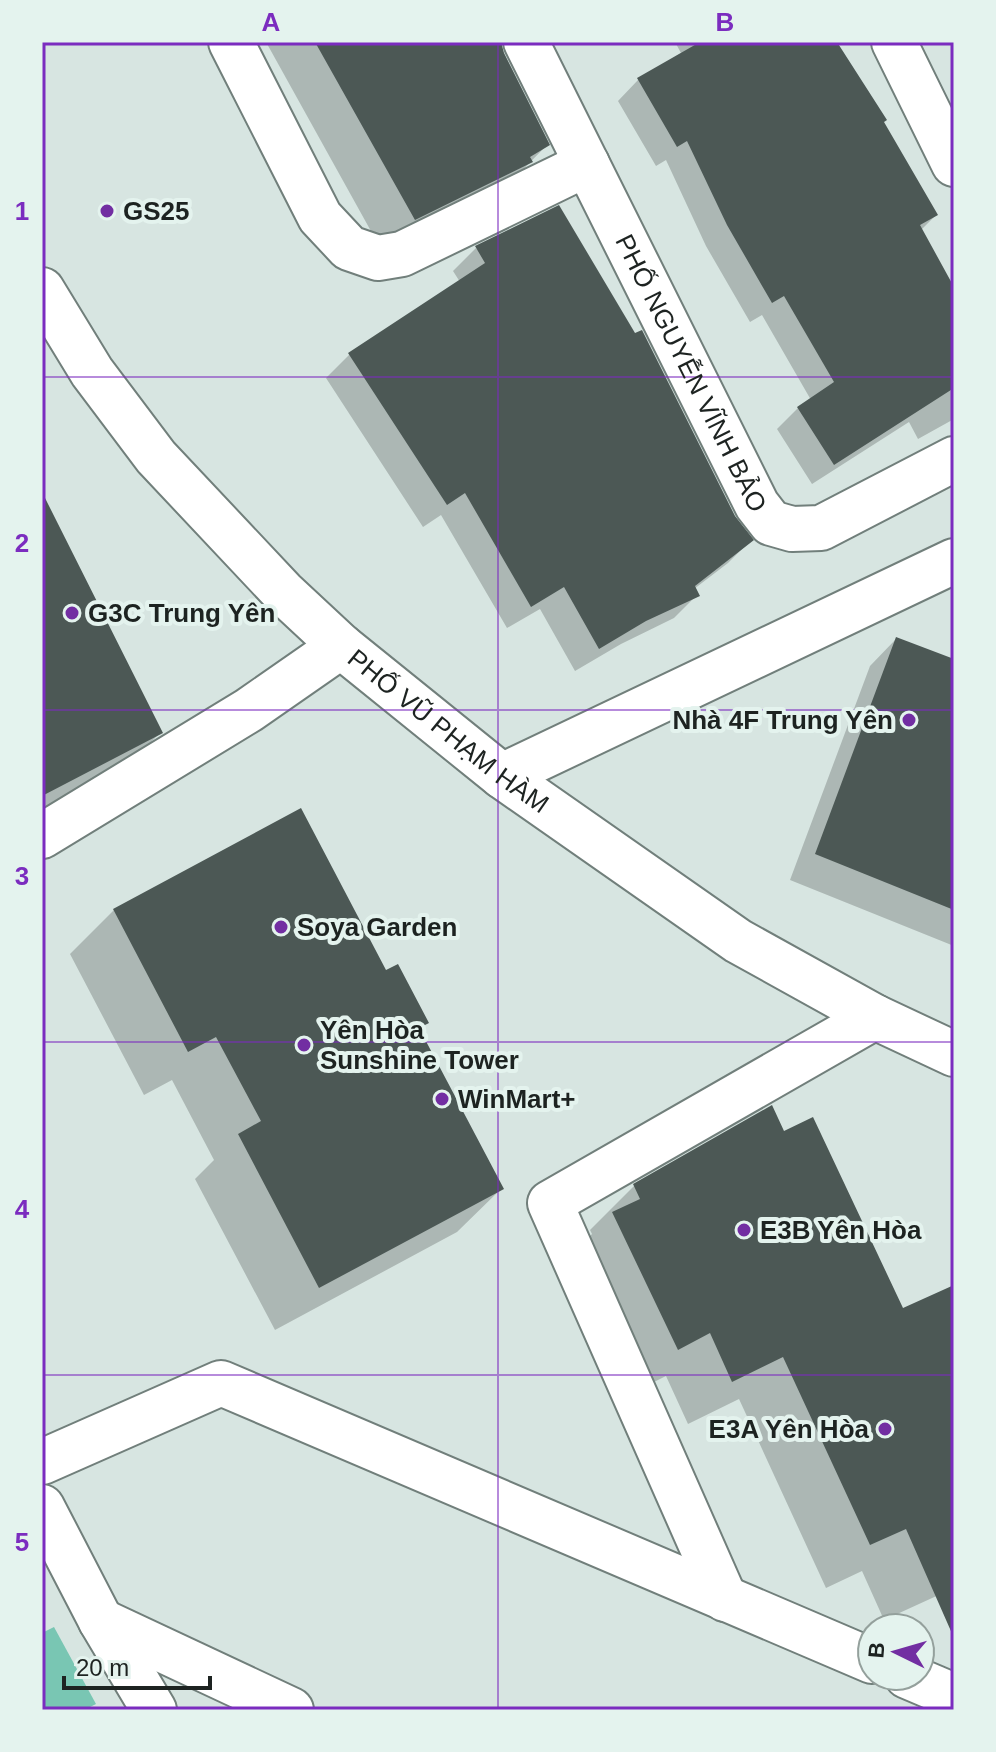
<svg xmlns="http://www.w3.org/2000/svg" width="996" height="1752" viewBox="0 0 996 1752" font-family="Arial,sans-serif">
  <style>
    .water { fill: #79c6b3 }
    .shadow { fill: #0003 }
    .building { fill: #4c5855 }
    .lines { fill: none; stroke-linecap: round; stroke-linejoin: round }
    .minor-casing { stroke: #717f7b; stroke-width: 48 }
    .minor { stroke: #fff; stroke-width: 44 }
    .grid { fill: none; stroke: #7b2cbf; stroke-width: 2; stroke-opacity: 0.55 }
    .poi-dot { fill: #722ea2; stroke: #e4f3ee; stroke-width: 3 }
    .labels { text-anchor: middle; stroke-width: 8; stroke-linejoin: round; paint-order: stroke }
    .poi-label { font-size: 26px; font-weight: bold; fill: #1d2321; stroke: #e4f3ee; text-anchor: start }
    .street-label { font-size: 26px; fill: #1d2321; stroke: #e4f3ee }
    .neatline { fill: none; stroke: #7b2cbf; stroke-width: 3 }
    .grid-label { font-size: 26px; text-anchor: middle; font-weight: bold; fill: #7b2cbf }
  </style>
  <rect width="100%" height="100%" fill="#d7e5e1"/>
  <!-- water -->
  <path class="water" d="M 54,1627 L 96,1704 L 84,1710 L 42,1710 L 42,1633 Z"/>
  <!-- shadow -->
  <path class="shadow" d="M 266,42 L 500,42 L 502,54 L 547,145 L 499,194 L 382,251 Z
    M 675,42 L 835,42 L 936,215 L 921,230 L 954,291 L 954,419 L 918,439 L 909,422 L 812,484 L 777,429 L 798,408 L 811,400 L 762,315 L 750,322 L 706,246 L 666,160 L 656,166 L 618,101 L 638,80 L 681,53 Z
    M 476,248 L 733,517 L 751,540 L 728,563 L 694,589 L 697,595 L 674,618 L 621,644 L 575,671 L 540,609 L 507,628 L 441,515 L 423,527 L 326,378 L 349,355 L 460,282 L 453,271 Z
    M 42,496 L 161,732 L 117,776 L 42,815 Z
    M 896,639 L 954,661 L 954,946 L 790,880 L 870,666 Z
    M 114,910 L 385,973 L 426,1022 L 418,1030 L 501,1189 L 457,1232 L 275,1330 L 195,1179 L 214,1160 L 172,1080 L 144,1095 L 70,954 Z
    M 783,1134 L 902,1311 L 954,1299 L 954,1588 L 884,1620 L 862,1571 L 826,1588 L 739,1399 L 688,1424 L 666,1376 L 634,1392 L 569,1258 L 592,1234 L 590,1230 L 634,1186 Z"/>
  <!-- building -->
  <path class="building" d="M 315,42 L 501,42 L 504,53 L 550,145 L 530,157 L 533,162 L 415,220 Z
    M 700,42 L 837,42 L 887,120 L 884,122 L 938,215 L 920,225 L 954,287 L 954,388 L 834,465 L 797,407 L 834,382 L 784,296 L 772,303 L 727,225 L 687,141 L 677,147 L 637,78 Z
    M 559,205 L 635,333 L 642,330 L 735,516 L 754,540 L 695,586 L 700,596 L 646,621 L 599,649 L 564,587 L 531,607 L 465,493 L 447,505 L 348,353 L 485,263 L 475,246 Z
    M 42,492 L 163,733 L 42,796 Z
    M 896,637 L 954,659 L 954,910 L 815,854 Z
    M 301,808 L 386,970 L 398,964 L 429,1023 L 419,1028 L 504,1189 L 319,1288 L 238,1134 L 261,1121 L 216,1037 L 188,1052 L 113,909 Z
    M 772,1105 L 784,1131 L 813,1117 L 903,1308 L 954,1285 L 954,1638 L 906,1529 L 870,1545 L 783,1357 L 732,1382 L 710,1333 L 678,1350 L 612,1212 L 640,1199 L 633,1184 Z"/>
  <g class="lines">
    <defs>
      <g id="minor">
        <path d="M 231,42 L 320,217 L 349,248 L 378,258 L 402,254 L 587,164"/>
        <path id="s1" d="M 526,42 L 757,505 L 771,523 L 792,529 L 821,528 L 954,459"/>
        <path d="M 894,42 L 954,164"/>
        <path id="s2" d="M 42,290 L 92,372 L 156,457 L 283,592 L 341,646 L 502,776 L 738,941 L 875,1017 L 954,1054"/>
        <path d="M 502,776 L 954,561"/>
        <path d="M 42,836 L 249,710 L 341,646"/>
        <path d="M 42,1462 L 221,1383 L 872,1661"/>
        <path d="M 42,1507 L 101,1621 L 154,1710"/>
        <path d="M 725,1599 L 550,1203 L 875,1017"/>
        <path d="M 101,1621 L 291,1710"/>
        <path d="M 907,1676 L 954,1696"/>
      </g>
    </defs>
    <!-- minor casing -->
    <use href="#minor" class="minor-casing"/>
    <!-- minor -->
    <use href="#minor" class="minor"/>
  </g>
  <!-- grid -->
  <path class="grid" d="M 498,42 L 498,1710M 42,377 L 954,377M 42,710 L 954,710M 42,1042 L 954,1042M 42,1375 L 954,1375"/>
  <!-- markers -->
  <g class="poi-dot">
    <circle cx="107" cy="211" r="8"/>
    <circle cx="72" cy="613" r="8"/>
    <circle cx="909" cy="720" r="8"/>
    <circle cx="281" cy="927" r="8"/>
    <circle cx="304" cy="1045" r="8"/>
    <circle cx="442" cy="1099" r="8"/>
    <circle cx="744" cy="1230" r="8"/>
    <circle cx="885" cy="1429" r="8"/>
  </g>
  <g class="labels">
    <!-- poi labels -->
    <g class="poi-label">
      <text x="123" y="220">GS25</text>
      <text x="88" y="622">G3C Trung Yên</text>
      <text x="893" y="729" text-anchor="end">Nhà 4F Trung Yên</text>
      <text x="297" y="936">Soya Garden</text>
      <text x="320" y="1039">Yên Hòa<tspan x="320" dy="30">Sunshine Tower</tspan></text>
      <text x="458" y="1108">WinMart+</text>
      <text x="760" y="1239">E3B Yên Hòa</text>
      <text x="869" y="1438" text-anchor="end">E3A Yên Hòa</text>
    </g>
    <!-- street labels -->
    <g class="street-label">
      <text dy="9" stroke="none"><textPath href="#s1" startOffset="370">PHỐ NGUYỄN VĨNH BẢO</textPath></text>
      <text dy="9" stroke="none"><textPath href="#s2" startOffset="604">PHỐ VŨ PHẠM HÀM</textPath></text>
    </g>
  </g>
  <!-- border -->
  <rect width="996" height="1752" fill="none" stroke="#e4f3ee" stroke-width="88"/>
  <!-- north arrow -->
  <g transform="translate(896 1652) rotate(275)"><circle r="38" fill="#e4f3ee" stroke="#94a09c" stroke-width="2"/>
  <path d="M0-6L14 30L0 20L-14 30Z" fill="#722ea2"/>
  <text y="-12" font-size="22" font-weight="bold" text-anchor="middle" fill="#1d2321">B</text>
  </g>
  <!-- scale -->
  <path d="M64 1676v12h146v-12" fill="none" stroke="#1d2321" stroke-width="4"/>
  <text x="76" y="1676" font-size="24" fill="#1d2321" stroke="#e4f3ee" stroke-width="6" paint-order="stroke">20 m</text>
  <rect x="44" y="44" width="908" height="1664" class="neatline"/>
  <g class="grid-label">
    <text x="271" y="31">A</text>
    <text x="725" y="31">B</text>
    <text x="22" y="220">1</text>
    <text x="22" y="552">2</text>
    <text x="22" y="885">3</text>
    <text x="22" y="1218">4</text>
    <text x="22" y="1551">5</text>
  </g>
</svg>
